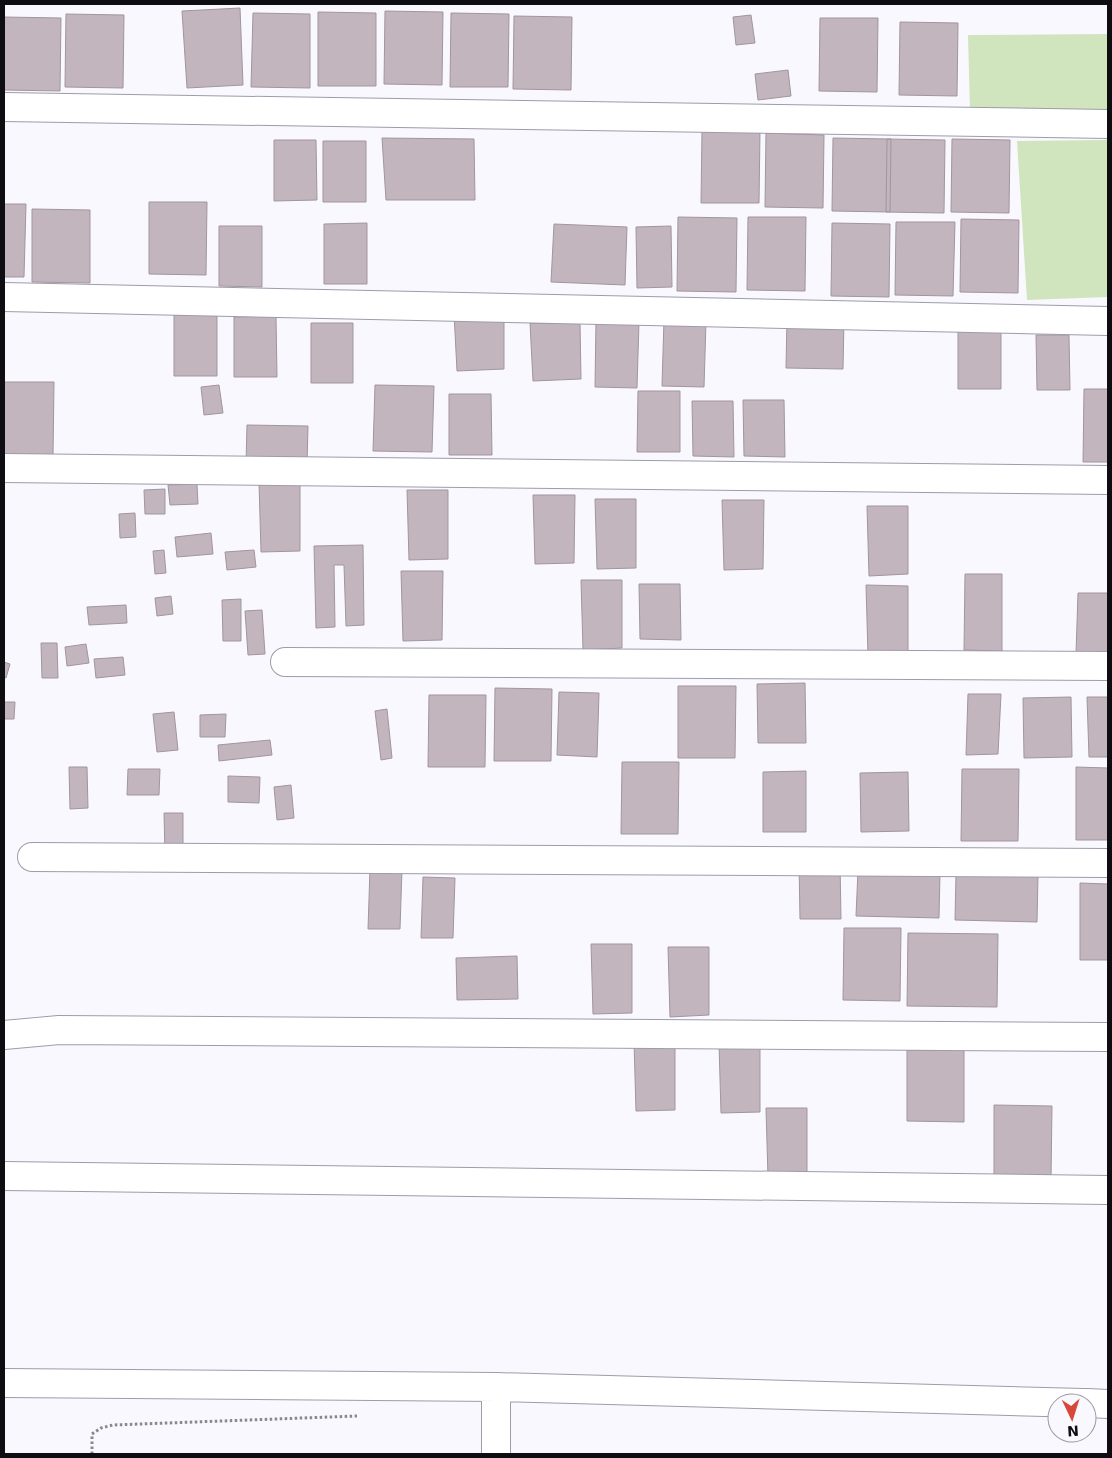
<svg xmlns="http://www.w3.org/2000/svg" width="1112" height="1458" viewBox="0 0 1112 1458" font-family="'DejaVu Sans',sans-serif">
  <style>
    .green { fill: #d0e4bd }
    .building { fill: #c2b5be; stroke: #a1959e }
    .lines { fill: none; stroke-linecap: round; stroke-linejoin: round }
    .minor-casing { stroke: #9d9ca9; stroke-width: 30 }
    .path { stroke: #88878c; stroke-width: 3; stroke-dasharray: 2.5 2.5; stroke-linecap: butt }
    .minor { stroke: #fff; stroke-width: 28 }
  </style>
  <rect width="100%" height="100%" fill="#f9f8fe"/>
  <!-- green -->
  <path class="green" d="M 1108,34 L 1108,112 L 970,110 L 968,35 Z
    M 1108,140 L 1108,297 L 1027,300 L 1017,141 Z"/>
  <!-- building -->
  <path class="building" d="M 240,8 L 243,85 L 187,88 L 182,11 Z
    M 385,11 L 443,12 L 442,85 L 384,84 Z
    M 318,12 L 376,13 L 376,86 L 318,86 Z
    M 253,13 L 310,14 L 310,88 L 251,87 Z
    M 451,13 L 509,14 L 508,87 L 450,87 Z
    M 66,14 L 124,15 L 123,88 L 65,87 Z
    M 751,15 L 755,43 L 736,45 L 733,17 Z
    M 514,16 L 572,17 L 571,90 L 513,89 Z
    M 4,17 L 61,18 L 60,91 L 4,90 Z
    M 820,18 L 878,18 L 877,92 L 819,91 Z
    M 900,22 L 958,23 L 957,96 L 899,95 Z
    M 788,70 L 791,96 L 758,100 L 755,74 Z
    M 702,130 L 760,130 L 759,203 L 701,203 Z
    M 766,133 L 824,135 L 823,208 L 765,207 Z
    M 382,138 L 474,139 L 475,200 L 386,200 Z
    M 833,138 L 891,139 L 890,212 L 832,211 Z
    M 887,139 L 945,140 L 944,213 L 886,212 Z
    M 952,139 L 1010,140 L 1009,213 L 951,212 Z
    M 274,140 L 316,140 L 317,200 L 274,201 Z
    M 323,141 L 366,141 L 366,202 L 323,202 Z
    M 149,202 L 207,202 L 206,275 L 149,274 Z
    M 4,204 L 26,204 L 24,277 L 4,277 Z
    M 32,209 L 90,210 L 90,283 L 32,282 Z
    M 678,217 L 737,218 L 736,292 L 677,291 Z
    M 748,217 L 806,217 L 805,291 L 747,290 Z
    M 961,219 L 1019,220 L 1018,293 L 960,292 Z
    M 896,222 L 955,222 L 953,296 L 895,295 Z
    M 367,223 L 367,284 L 324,284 L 324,224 Z
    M 832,223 L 890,224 L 889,297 L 831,296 Z
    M 554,224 L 627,227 L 625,285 L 551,282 Z
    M 219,226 L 262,226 L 262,287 L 219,286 Z
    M 671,226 L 672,287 L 637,288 L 636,227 Z
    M 454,313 L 504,313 L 504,369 L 457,371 Z
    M 174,315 L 217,315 L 217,376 L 174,376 Z
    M 276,316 L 277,377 L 234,377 L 234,317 Z
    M 787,318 L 844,319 L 843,369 L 786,368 Z
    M 664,319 L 706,321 L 704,387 L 662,386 Z
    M 596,320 L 639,322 L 637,388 L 595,387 Z
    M 311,323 L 353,323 L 353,383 L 311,383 Z
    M 530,323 L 580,323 L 581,379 L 533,381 Z
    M 958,328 L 1001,328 L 1001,389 L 958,389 Z
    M 1036,335 L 1069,335 L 1070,390 L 1037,390 Z
    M 4,382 L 54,382 L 53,456 L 4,455 Z
    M 219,385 L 223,413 L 204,415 L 201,387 Z
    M 375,385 L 434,386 L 432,452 L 373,451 Z
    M 1084,389 L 1108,389 L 1108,462 L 1083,462 Z
    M 638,391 L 680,391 L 680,452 L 637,452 Z
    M 449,394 L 491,394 L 492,455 L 449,455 Z
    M 743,400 L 784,400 L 785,457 L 744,456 Z
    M 692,401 L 733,401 L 734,457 L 693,456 Z
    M 247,425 L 308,426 L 307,466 L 246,464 Z
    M 259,482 L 300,482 L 300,551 L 261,552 Z
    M 197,484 L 198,504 L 170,505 L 168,485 Z
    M 165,489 L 165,514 L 145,514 L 144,490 Z
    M 407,490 L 448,490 L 448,559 L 409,560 Z
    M 533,495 L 575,495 L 574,563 L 535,564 Z
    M 595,499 L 636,499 L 636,568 L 597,569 Z
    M 722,500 L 764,500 L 763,569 L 724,570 Z
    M 867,506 L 908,506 L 908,574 L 869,576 Z
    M 135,513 L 136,537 L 120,538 L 119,514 Z
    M 211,533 L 213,554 L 177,557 L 175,537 Z
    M 363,545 L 364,625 L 346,626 L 344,565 L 334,565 L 335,627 L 316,628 L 314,546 Z
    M 164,550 L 166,573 L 155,574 L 153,551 Z
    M 254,550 L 256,567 L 227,570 L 225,552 Z
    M 401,571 L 443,571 L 442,640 L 403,641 Z
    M 965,574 L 1002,574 L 1002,651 L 964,650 Z
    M 581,580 L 622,580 L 622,648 L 583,650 Z
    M 639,584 L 680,584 L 681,640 L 640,639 Z
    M 866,585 L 908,586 L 908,654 L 868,655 Z
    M 1078,593 L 1108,593 L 1108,653 L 1076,654 Z
    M 171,596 L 173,614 L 157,616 L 155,598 Z
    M 241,599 L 241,641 L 223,641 L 222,600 Z
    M 126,605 L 127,623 L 89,625 L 87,607 Z
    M 262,610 L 265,654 L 248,655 L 245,611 Z
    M 41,643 L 57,643 L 58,678 L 42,678 Z
    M 86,644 L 89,663 L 67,666 L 65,647 Z
    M 123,657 L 125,675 L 96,678 L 94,659 Z
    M 4,662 L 10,664 L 6,678 L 4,677 Z
    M 805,683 L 806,743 L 758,743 L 757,684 Z
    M 678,686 L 736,686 L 735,758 L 678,758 Z
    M 495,688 L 552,689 L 551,761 L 494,761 Z
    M 559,692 L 599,693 L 597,757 L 557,755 Z
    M 968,694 L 1001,694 L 998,754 L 966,755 Z
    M 429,695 L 486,695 L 485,767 L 428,767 Z
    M 1071,697 L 1072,757 L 1024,758 L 1023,698 Z
    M 1087,697 L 1108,697 L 1108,757 L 1089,757 Z
    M 4,702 L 15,702 L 14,719 L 4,719 Z
    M 387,709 L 392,758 L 381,760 L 375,711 Z
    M 174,712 L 178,750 L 157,752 L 153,714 Z
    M 226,714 L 225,737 L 200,737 L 200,715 Z
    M 270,740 L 272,755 L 219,761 L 218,745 Z
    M 622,762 L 679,762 L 678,834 L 621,834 Z
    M 69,767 L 87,767 L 88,808 L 70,809 Z
    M 1076,767 L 1108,768 L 1108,840 L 1076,840 Z
    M 128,769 L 160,769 L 159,795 L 127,795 Z
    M 962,769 L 1019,769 L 1018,841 L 961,841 Z
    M 806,771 L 806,832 L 763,832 L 763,772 Z
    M 908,772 L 909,831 L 861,832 L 860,773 Z
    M 228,776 L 260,777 L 259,803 L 228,802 Z
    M 291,785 L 294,818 L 277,820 L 274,787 Z
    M 164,813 L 183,813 L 183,854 L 165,855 Z
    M 799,863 L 840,863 L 841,919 L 800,919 Z
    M 370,869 L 402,869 L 400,929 L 368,929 Z
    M 858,870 L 940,872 L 939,918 L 856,916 Z
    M 956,874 L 1038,875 L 1037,922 L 955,920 Z
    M 423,877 L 455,878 L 453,938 L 421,938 Z
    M 1080,883 L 1108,884 L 1108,960 L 1080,960 Z
    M 844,928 L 901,928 L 900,1001 L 843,1000 Z
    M 908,933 L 998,934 L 997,1007 L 907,1006 Z
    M 591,944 L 632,944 L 632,1013 L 593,1014 Z
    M 668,947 L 709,947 L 709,1015 L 670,1017 Z
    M 517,956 L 518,999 L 457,1000 L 456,958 Z
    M 634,1042 L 675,1042 L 675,1110 L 636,1111 Z
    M 719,1044 L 760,1044 L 760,1112 L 721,1113 Z
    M 907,1050 L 964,1050 L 964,1122 L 907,1121 Z
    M 994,1105 L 1052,1106 L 1051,1178 L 994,1177 Z
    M 766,1108 L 807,1108 L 807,1176 L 768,1178 Z"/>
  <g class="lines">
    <defs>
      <path id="minor" d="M 4,107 L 1108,124
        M 4,297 L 1108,321
        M 4,468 L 1108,480
        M 285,662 L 1108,666
        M 32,857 L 1108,863
        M 4,1035 L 59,1030 L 1108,1037
        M 4,1176 L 1108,1190
        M 4,1383 L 496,1387 L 1083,1403
        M 496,1387 L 496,1454
        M 1087,1403 L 1108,1404"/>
    </defs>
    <!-- minor casing -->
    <use href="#minor" class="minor-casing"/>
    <!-- path -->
    <path class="path" d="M 92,1454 L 92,1434 L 101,1428 L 113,1425 L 357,1416"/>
    <!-- minor -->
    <use href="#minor" class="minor"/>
  </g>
  <!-- border -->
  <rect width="1112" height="1458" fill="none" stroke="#0e0d11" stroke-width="10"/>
  <!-- north arrow -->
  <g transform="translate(1072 1418) rotate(176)"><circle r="24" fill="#f9f8fe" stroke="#9b9a9f"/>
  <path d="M0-4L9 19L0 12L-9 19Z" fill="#d64938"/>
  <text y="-8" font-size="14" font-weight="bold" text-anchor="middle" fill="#0e0d11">N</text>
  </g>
</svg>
